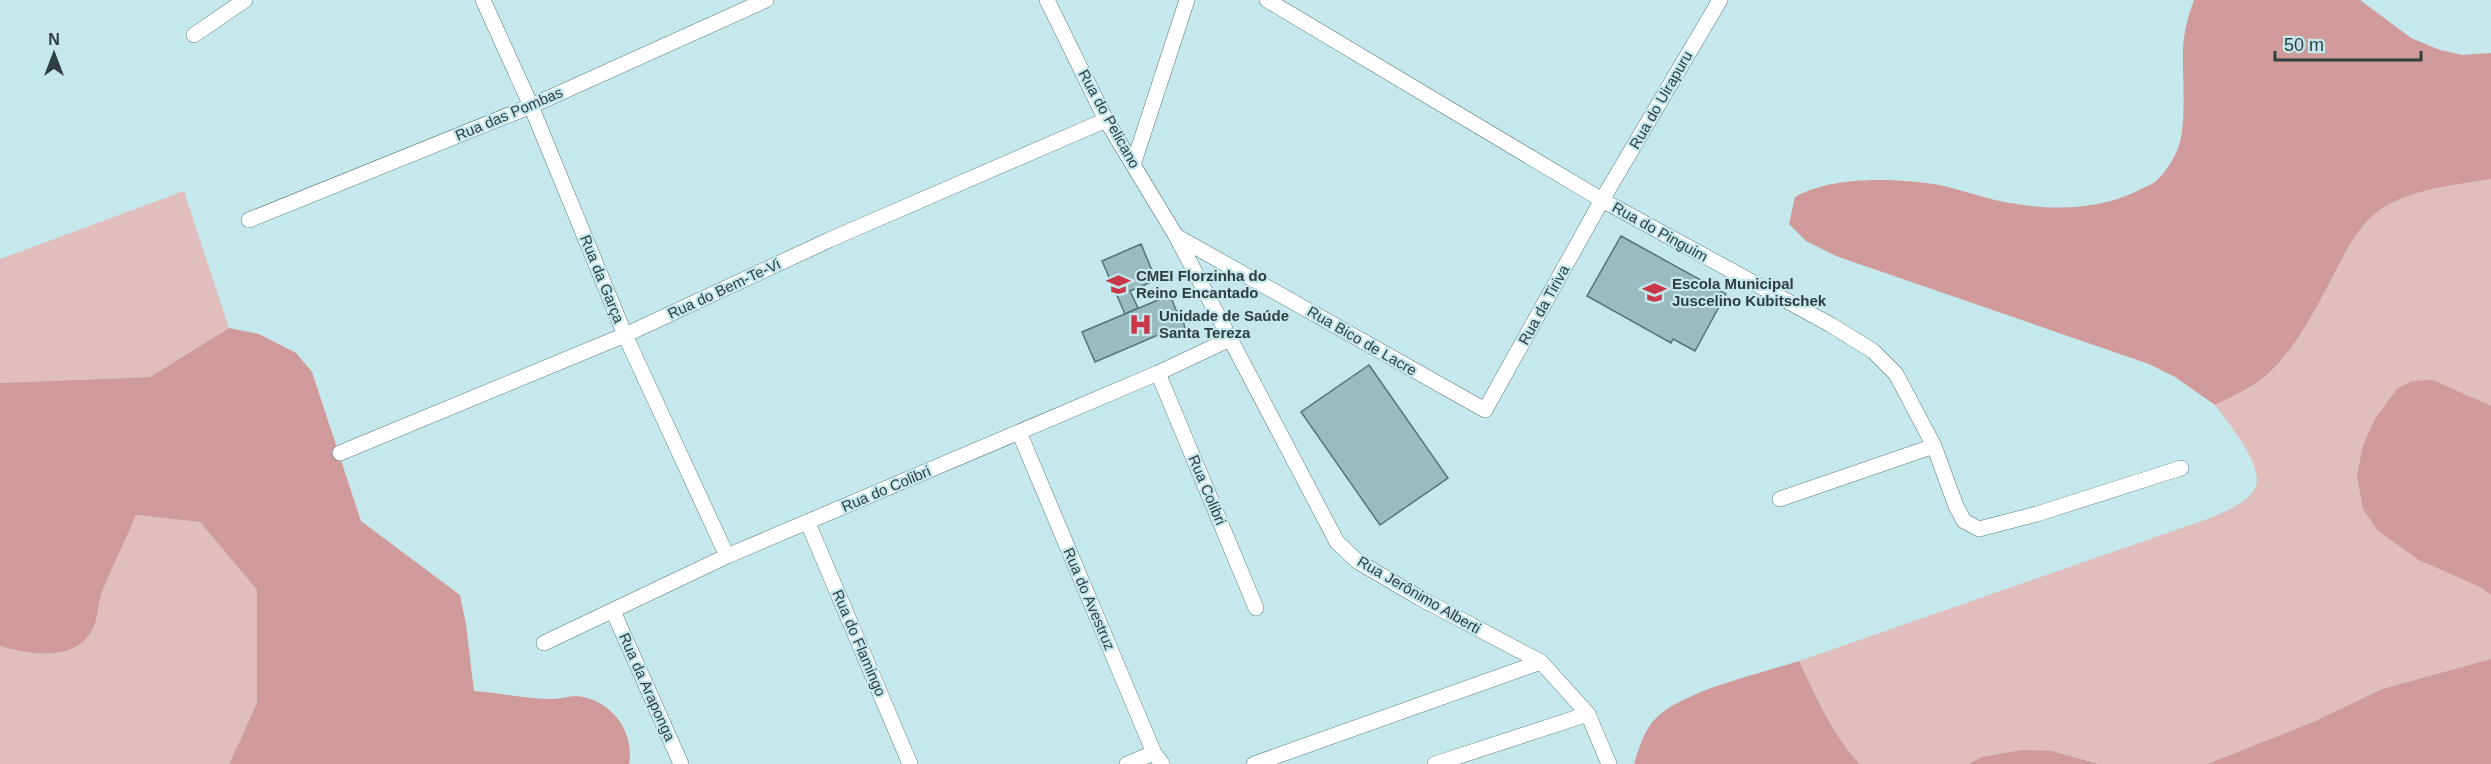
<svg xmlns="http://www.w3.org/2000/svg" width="2491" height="764" viewBox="0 0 2491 764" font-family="Arial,sans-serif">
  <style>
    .green { fill: #e0bebd }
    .forest { fill: #d09a9a }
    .building { fill: #9abcc1; stroke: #547478; stroke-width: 1.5 }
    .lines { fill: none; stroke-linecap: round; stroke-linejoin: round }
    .street-casing { stroke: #58797d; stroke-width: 16 }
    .street { stroke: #fff; stroke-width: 15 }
    .labels { text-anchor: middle; stroke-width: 4.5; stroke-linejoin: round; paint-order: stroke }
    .street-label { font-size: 15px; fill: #2f3e40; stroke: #c5e8ed }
    .poi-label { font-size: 15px; font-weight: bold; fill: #2f3e40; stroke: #c5e8ed; text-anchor: start }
  </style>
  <rect width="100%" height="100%" fill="#c5e8ed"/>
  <!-- green -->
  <path class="green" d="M 2491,179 L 2491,406 L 2488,405 L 2480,587 L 2491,595 L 2491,659 L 2382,689 L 2311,723 L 2207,764 L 2099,764 L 2052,751 L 1982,757 L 1968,764 L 1860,764 C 1832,735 1816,696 1799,661 L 2213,517 C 2227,510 2248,503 2255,488 C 2266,468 2227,421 2215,405 C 2234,396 2255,386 2270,372 C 2297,347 2314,312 2331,280 C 2344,255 2357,226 2381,209 C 2412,189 2455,185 2491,179 Z
    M 184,191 L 229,328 L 150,377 L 0,383 L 0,259 Z
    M 136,515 L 200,522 L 257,590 L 257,703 L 229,764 L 0,764 L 0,646 C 30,655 79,663 94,626 C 98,617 98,605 101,595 C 111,568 125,541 136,515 Z"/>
  <!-- forest -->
  <path class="forest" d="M 2194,0 L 2360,0 L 2411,38 L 2440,50 L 2462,55 L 2491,53 L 2491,179 C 2455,185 2412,189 2381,209 C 2357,226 2344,255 2331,280 C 2314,312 2297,346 2270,372 C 2255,386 2234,396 2215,405 L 2175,377 L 2149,364 L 1836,256 L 1806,241 L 1789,224 L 1795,197 C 1831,176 1893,178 1934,184 C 1958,188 1981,198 2005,202 C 2050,211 2101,211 2143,188 C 2148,186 2155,183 2158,179 C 2165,173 2172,161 2176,153 C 2188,131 2182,75 2183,49 C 2184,31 2188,16 2194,0 Z
    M 229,328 L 259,334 L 296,353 L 312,372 L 361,521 L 460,595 L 466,625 L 474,691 C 500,693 527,699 553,699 C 561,699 569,696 576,696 C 610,699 635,730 629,764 L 229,764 L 257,703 L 257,590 L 200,522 L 136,515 C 125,542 111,568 101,595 C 98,605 98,617 94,626 C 79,663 30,655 0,646 L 0,383 L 150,377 Z
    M 2433,380 L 2491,406 L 2491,595 L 2480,587 L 2419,560 L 2378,531 L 2363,509 L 2357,476 L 2363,445 L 2376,417 L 2397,389 L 2412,381 Z
    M 2491,659 L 2491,764 L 2207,764 L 2311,723 L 2382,689 Z
    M 1799,661 C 1816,696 1832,735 1860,764 L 1634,764 C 1638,750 1645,728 1656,718 C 1685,690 1759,674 1799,661 Z
    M 2022,750 L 2052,751 L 2099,764 L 1968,764 L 1982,757 Z"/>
  <!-- building -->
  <path class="building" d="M 1621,236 L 1726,294 L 1695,351 L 1673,339 L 1671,343 L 1587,296 Z
    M 1141,244 L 1156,280 L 1130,291 L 1138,308 L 1125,314 L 1102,261 Z
    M 1170,295 L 1176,310 L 1182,315 L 1185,329 L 1172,329 L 1095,362 L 1082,332 Z
    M 1369,365 L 1448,478 L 1380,525 L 1301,412 Z"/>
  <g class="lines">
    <defs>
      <path id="street" d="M 483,0 L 531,106 L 625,335 L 727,556
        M 1047,0 L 1106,120 L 1176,236 L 1337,542 L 1357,561 L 1420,598 L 1541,662 L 1588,714 L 1609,764
        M 1267,0 L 1602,200 L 1831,325 L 1873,351 L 1896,374 L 1934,446 L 1956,506 L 1964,521 L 1979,529 L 2037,514 L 2181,468
        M 194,35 L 245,0
        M 1134,162 L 1187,0
        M 249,220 L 531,106 L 766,0
        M 1176,236 L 1485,410 L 1602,200 L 1720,0
        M 1158,373 L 1256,608
        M 1019,432 L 1154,753 L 1162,764
        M 340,453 L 625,335 L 829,240 L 1106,120
        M 1780,499 L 1934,446
        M 808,523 L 910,764
        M 613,611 L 681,764
        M 544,643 L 727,556 L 1158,373 L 1230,339
        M 1127,764 L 1154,753
        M 1254,764 L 1541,662
        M 1435,764 L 1588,714"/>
    </defs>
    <!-- street casing -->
    <use href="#street" class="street-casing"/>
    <!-- street -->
    <use href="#street" class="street"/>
  </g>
  <!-- icons -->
  <defs>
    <symbol id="school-bare" viewBox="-9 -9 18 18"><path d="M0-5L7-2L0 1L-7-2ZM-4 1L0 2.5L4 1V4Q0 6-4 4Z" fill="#c93848" stroke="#c5e8ed" stroke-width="2.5" paint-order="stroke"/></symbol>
    <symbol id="hospital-bare" viewBox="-9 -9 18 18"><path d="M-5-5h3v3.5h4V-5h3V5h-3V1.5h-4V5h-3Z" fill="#c93848" stroke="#c5e8ed" stroke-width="2.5" paint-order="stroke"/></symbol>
  </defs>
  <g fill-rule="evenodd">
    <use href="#school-bare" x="1102" y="268" width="33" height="33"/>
    <use href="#school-bare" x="1638" y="276" width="33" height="33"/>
    <use href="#hospital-bare" x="1124" y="308" width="33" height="33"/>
  </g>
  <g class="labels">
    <!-- street labels -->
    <g class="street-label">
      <text transform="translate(1661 100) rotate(-60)" y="5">Rua do Uirapuru</text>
      <text transform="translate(509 114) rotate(-23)" y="5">Rua das Pombas</text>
      <text transform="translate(1109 119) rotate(61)" y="5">Rua do Pelicano</text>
      <text transform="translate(1660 232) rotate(29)" y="5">Rua do Pinguim</text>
      <text transform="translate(602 279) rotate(68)" y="5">Rua da Garça</text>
      <text transform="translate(724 289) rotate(-25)" y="5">Rua do Bem-Te-Vi</text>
      <text transform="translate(1544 305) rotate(-61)" y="5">Rua da Tiriva</text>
      <text transform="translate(1362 341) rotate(30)" y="5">Rua Bico de Lacre</text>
      <text transform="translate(886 489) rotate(-23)" y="5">Rua do Colibri</text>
      <text transform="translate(1207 490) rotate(67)" y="5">Rua Colibri</text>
      <text transform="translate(1419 595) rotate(30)" y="5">Rua Jerônimo Alberti</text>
      <text transform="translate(1089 599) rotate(67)" y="5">Rua do Avestruz</text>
      <text transform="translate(859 643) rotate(67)" y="5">Rua do Flamingo</text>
      <text transform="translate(647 687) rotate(66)" y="5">Rua da Araponga</text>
    </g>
    <!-- poi labels -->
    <g class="poi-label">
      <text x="1136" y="281">CMEI Florzinha do<tspan x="1136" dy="17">Reino Encantado</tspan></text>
      <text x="1672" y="289">Escola Municipal<tspan x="1672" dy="17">Juscelino Kubitschek</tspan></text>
      <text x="1159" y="321">Unidade de Saúde<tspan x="1159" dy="17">Santa Tereza</tspan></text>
    </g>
  </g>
  <!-- north arrow -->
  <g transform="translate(54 54)" stroke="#c5e8ed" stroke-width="4.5" paint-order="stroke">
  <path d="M0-4.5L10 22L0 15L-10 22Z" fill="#2f3e40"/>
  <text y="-9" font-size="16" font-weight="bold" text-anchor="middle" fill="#2f3e40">N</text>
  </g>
  <!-- scale -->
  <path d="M2275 51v9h146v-9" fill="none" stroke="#2f3e40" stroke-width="3"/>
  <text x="2284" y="51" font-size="18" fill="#2f3e40" stroke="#c5e8ed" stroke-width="4.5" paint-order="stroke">50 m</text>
</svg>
